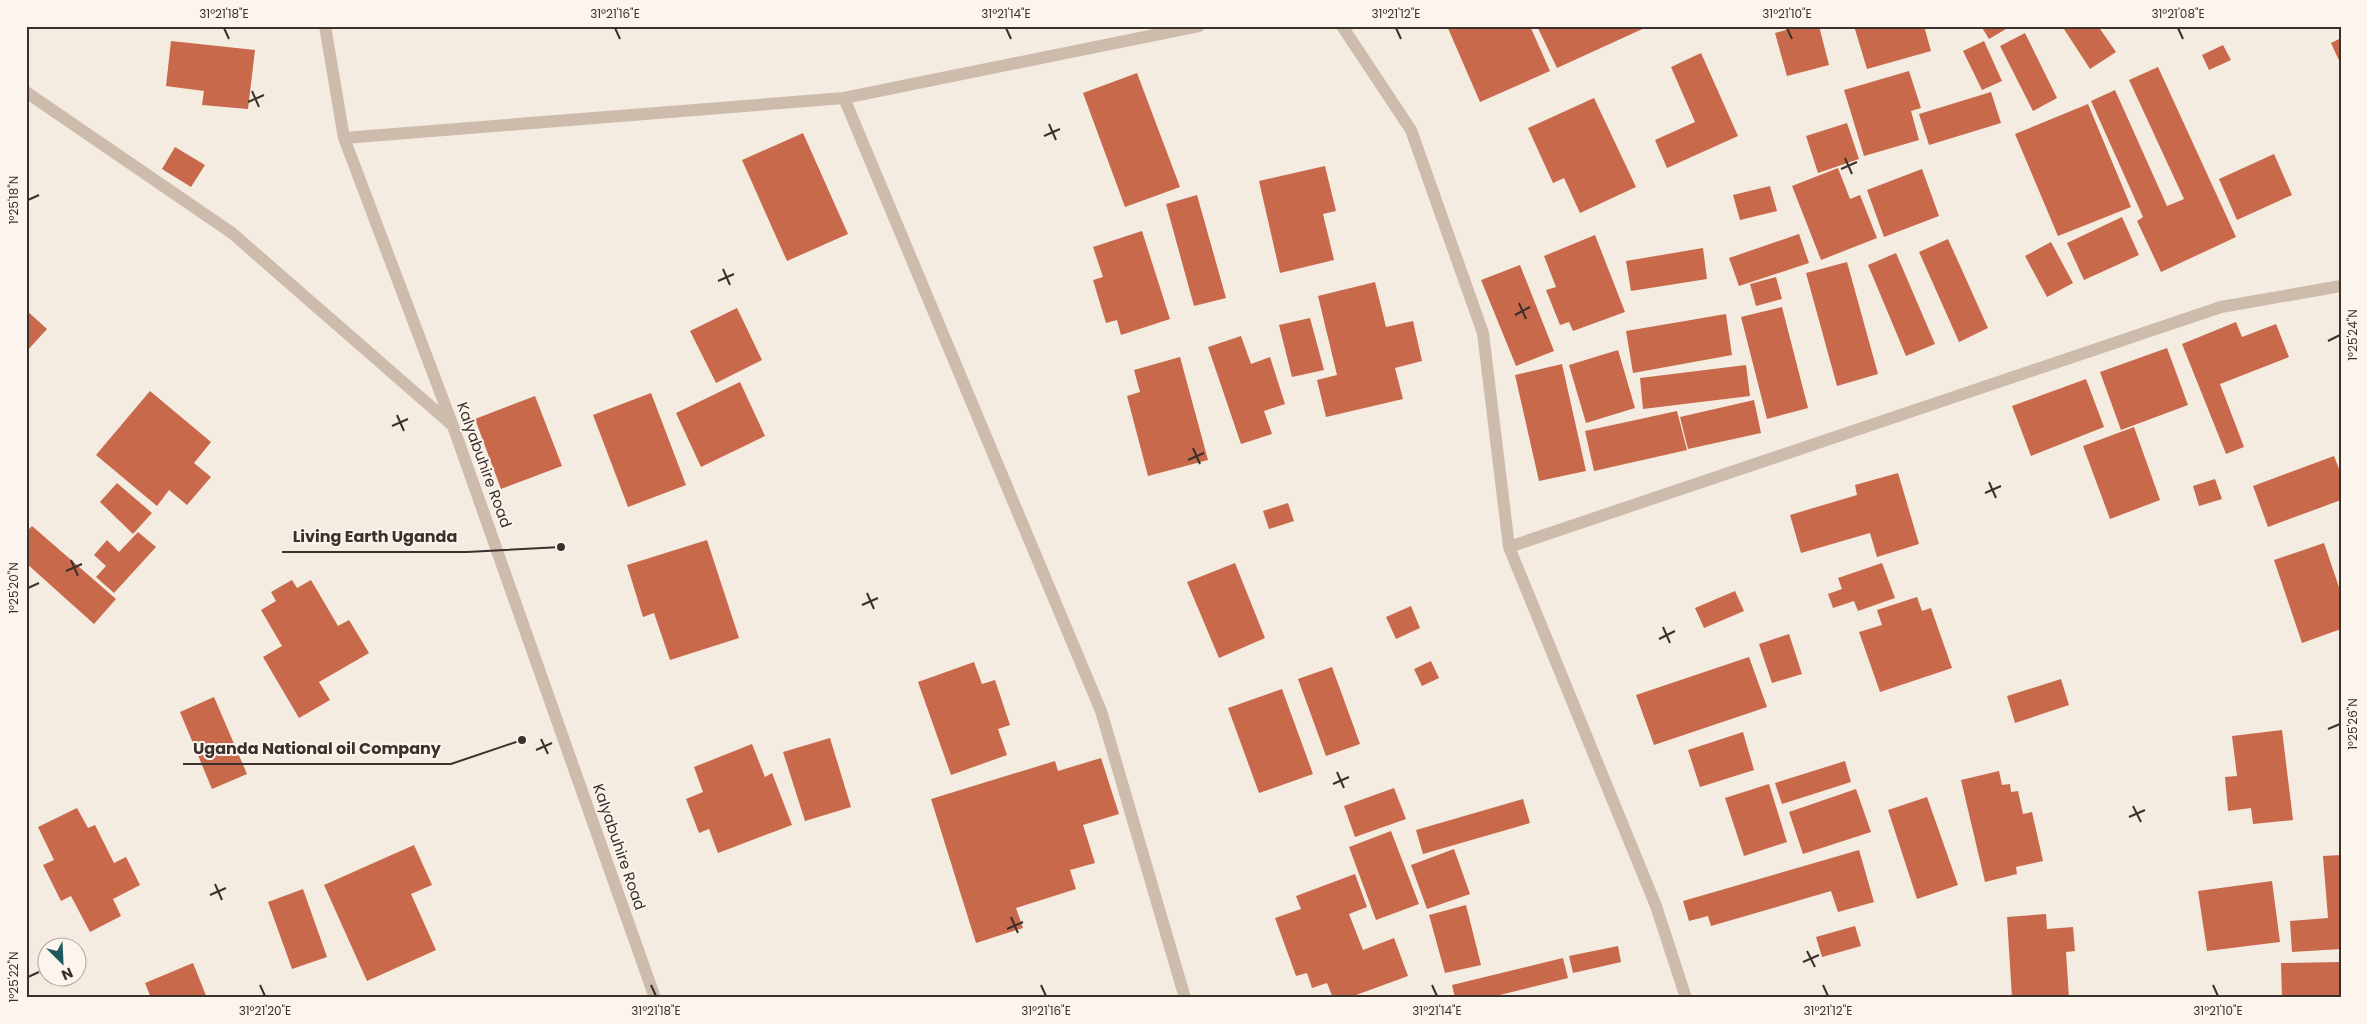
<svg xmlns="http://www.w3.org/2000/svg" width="2367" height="1024" viewBox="0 0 2367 1024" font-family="Poppins,sans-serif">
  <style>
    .building { fill: #c8694b }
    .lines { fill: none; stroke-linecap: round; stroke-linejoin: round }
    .street { stroke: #cdbbac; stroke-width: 12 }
    .ticks { fill: none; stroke: #3b302b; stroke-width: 2 }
    .labels { text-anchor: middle; stroke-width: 4; stroke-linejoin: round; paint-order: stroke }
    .street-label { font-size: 15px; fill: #3b302b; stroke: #fbf5ee }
    .leader { fill: none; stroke: #3b302b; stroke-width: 2 }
    .callout-dot { fill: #3b302b; stroke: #fbf5ee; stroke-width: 2 }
    .callout-label { font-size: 16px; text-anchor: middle; font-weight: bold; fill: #3b302b; stroke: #fbf5ee; stroke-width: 4; stroke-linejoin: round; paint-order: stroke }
    .neatline { fill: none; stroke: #3b302b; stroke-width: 2 }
    .ticks-label { font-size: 12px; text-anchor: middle; fill: #3b302b }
  </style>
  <rect width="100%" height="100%" fill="#f4ebe1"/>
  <!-- building -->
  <path class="building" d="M 37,26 L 76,26 L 76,29 L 37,29 Z
    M 1447,26 L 1530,26 L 1550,71 L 1480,102 Z
    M 1537,26 L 1649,26 L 1557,68 Z
    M 1799,26 L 1819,26 L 1829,65 L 1787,76 L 1775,33 Z
    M 1854,26 L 1924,26 L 1931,51 L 1867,69 Z
    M 1981,26 L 2011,26 L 1989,39 Z
    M 2062,26 L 2098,26 L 2116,52 L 2090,69 Z
    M 2025,33 L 2057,98 L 2033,111 L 2000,46 Z
    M 2341,38 L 2341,65 L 2331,43 Z
    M 171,41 L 255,50 L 248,109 L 202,105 L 204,91 L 166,86 Z
    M 1984,41 L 2002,81 L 1982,90 L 1963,51 Z
    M 2223,45 L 2231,60 L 2209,70 L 2202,55 Z
    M 1701,53 L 1738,136 L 1667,168 L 1655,140 L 1695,122 L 1671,67 Z
    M 2158,67 L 2236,237 L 2161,272 L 2137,221 L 2143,217 L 2091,101 L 2115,90 L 2167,206 L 2184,199 L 2129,80 Z
    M 1909,71 L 1921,108 L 1911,111 L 1919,140 L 1864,156 L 1844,90 Z
    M 1137,73 L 1180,187 L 1125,207 L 1083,93 Z
    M 1991,92 L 2001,123 L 1929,145 L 1919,114 Z
    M 1594,98 L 1636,187 L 1580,213 L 1564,178 L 1553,183 L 1528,128 Z
    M 2088,104 L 2131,207 L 2058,236 L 2015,134 Z
    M 1847,123 L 1859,159 L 1818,173 L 1806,136 Z
    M 803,133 L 848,234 L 787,261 L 742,160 Z
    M 175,147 L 205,165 L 191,187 L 162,169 Z
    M 2274,154 L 2292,195 L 2237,220 L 2219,179 Z
    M 1325,166 L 1336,211 L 1323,214 L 1334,260 L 1280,273 L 1259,181 Z
    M 1838,168 L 1850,199 L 1860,195 L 1877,238 L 1821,260 L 1792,186 Z
    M 1922,169 L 1939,216 L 1884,237 L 1867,190 Z
    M 1770,186 L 1777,211 L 1740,220 L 1733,195 Z
    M 1197,195 L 1226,298 L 1194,306 L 1166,204 Z
    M 2122,217 L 2139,255 L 2084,280 L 2067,243 Z
    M 1142,231 L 1170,319 L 1121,335 L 1117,320 L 1106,323 L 1093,280 L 1103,277 L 1093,247 Z
    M 1799,234 L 1809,263 L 1739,286 L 1729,258 Z
    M 1595,235 L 1625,312 L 1573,331 L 1569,322 L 1560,325 L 1546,290 L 1556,287 L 1544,256 Z
    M 1948,239 L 1988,328 L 1959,342 L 1919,252 Z
    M 2051,242 L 2073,283 L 2047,297 L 2025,256 Z
    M 1703,248 L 1707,279 L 1631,291 L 1626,261 Z
    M 1896,253 L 1935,344 L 1906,356 L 1868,265 Z
    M 1847,262 L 1878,374 L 1837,386 L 1806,273 Z
    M 1520,265 L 1554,351 L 1516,366 L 1481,280 Z
    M 1776,277 L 1782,299 L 1756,306 L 1750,284 Z
    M 1375,282 L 1386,327 L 1413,321 L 1422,361 L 1395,368 L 1403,399 L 1326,417 L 1317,380 L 1337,375 L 1318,296 Z
    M 1782,307 L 1808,408 L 1767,419 L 1741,317 Z
    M 737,308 L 762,360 L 716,383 L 690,331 Z
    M 26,310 L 47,329 L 26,352 Z
    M 1726,314 L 1732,355 L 1633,373 L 1626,331 Z
    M 1310,318 L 1324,370 L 1292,377 L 1279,325 Z
    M 2236,322 L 2242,337 L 2276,324 L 2289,357 L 2220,384 L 2244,447 L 2226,454 L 2182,344 Z
    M 1241,336 L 1251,364 L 1270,357 L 1285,404 L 1264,411 L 1272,434 L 1241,444 L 1208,347 Z
    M 2167,348 L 2188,405 L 2121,430 L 2100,372 Z
    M 1618,350 L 1635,408 L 1586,423 L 1569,365 Z
    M 1180,357 L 1208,460 L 1148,476 L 1127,396 L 1140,392 L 1134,370 Z
    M 1562,364 L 1586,471 L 1539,481 L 1515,375 Z
    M 1746,365 L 1750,396 L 1643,409 L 1640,378 Z
    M 2086,379 L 2104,427 L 2031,456 L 2012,406 Z
    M 740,382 L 765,436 L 701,467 L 676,413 Z
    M 150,391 L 211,442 L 194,463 L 211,477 L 187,505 L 169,490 L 157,506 L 96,455 Z
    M 651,393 L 686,485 L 628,507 L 593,415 Z
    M 535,396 L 562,466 L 501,489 L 475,419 Z
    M 1754,400 L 1761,433 L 1688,449 L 1680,417 Z
    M 1677,411 L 1687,450 L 1594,471 L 1585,431 Z
    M 2134,427 L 2160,500 L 2110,519 L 2083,446 Z
    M 2334,456 L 2341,474 L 2341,500 L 2268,527 L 2253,486 Z
    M 1898,473 L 1919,544 L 1877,557 L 1870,533 L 1801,553 L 1790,515 L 1857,495 L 1855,485 Z
    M 2215,479 L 2222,499 L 2199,506 L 2193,486 Z
    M 117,483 L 152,513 L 133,534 L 100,502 Z
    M 1288,503 L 1294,521 L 1269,529 L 1263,511 Z
    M 32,526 L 116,599 L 94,624 L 26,563 L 26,532 Z
    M 138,532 L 156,547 L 114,593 L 96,577 L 106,566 L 94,555 L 107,540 L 119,552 Z
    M 707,540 L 739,638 L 670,660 L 654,613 L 643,617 L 627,565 Z
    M 2324,543 L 2341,593 L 2341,629 L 2302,643 L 2274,560 Z
    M 1235,563 L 1265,638 L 1219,658 L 1187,582 Z
    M 1882,563 L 1895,598 L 1858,611 L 1854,601 L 1833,608 L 1828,594 L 1842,589 L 1838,578 Z
    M 292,580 L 297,588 L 311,580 L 338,626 L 349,620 L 369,653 L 319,682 L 330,700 L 299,718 L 263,657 L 282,646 L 261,610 L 276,601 L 271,592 Z
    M 1735,591 L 1744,611 L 1704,628 L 1695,608 Z
    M 1917,597 L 1922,611 L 1931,608 L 1952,668 L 1880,692 L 1859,632 L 1882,625 L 1877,610 Z
    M 1411,606 L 1420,628 L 1396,639 L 1386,617 Z
    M 1789,634 L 1802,674 L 1772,683 L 1759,644 Z
    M 1749,657 L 1767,707 L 1654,745 L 1636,695 Z
    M 1431,661 L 1439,678 L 1422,686 L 1414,669 Z
    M 974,662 L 982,684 L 995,680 L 1010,725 L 998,729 L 1007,755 L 951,775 L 918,682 Z
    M 1332,667 L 1360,744 L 1326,756 L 1298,679 Z
    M 2061,679 L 2069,705 L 2015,723 L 2007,696 Z
    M 1282,689 L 1313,774 L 1259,793 L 1228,708 Z
    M 214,697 L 247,774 L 212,789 L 180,712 Z
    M 2282,730 L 2293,820 L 2253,824 L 2251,808 L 2228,811 L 2225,777 L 2237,776 L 2232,736 Z
    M 1743,732 L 1754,770 L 1700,787 L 1688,750 Z
    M 830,738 L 851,807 L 805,821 L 783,752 Z
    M 752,744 L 765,777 L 772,773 L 792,825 L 718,853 L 709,829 L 699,833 L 686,799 L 703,792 L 694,767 Z
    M 1101,758 L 1119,814 L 1083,825 L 1095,863 L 1070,870 L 1076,889 L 1016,908 L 1023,928 L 976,943 L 931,799 L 1055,761 L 1058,771 Z
    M 1845,761 L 1851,782 L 1782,804 L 1775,783 Z
    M 1999,771 L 2002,785 L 2010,784 L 2011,792 L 2018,791 L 2023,814 L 2032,812 L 2043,861 L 2016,867 L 2017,874 L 1985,882 L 1961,780 Z
    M 1769,784 L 1787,842 L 1744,856 L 1725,798 Z
    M 1394,788 L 1406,819 L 1355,837 L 1344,806 Z
    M 1856,789 L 1871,832 L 1803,854 L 1789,812 Z
    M 1927,797 L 1958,885 L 1917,899 L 1888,810 Z
    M 1523,799 L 1530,823 L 1423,854 L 1416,830 Z
    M 77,808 L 88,828 L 95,825 L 114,863 L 126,857 L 140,885 L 113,899 L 121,916 L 90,932 L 71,896 L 61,901 L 43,865 L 54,860 L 38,827 Z
    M 1391,831 L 1419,904 L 1376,920 L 1349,847 Z
    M 414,845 L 432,885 L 411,894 L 436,950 L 367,981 L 324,885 Z
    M 1454,849 L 1470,894 L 1427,909 L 1411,865 Z
    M 1859,850 L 1874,902 L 1838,912 L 1831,891 L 1711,926 L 1708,916 L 1689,921 L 1683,901 Z
    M 2341,855 L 2341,949 L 2292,952 L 2290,921 L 2328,918 L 2323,856 Z
    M 1355,874 L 1367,907 L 1349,914 L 1363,950 L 1394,938 L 1408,976 L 1348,998 L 1333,998 L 1327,983 L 1312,988 L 1307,973 L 1296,976 L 1275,918 L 1301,909 L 1296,896 Z
    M 2272,881 L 2280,942 L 2207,951 L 2198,891 Z
    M 303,889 L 327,957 L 292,969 L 268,902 Z
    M 1466,905 L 1481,965 L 1445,973 L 1429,915 Z
    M 2046,914 L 2047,929 L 2073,927 L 2075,951 L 2066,952 L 2069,998 L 2012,998 L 2007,917 Z
    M 1855,926 L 1861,946 L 1822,957 L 1816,937 Z
    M 1618,946 L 1621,962 L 1573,973 L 1569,956 Z
    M 1563,958 L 1568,978 L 1488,998 L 1455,998 L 1452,985 Z
    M 2341,962 L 2341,998 L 2282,998 L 2281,963 Z
    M 193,963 L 207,998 L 151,998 L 145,983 Z"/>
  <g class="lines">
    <!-- street -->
    <path class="street" d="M 325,26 L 344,138 L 453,426 L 655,998
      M 1342,26 L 1411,130 L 1483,333 L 1509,547 L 1656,906 L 1686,998
      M 26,92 L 232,233 L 451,424
      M 844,98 L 1101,711 L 1185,998
      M 344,138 L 844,98 L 1199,26
      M 1509,547 L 2221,307 L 2341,286"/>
  </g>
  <!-- ticks -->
  <path class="ticks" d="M 224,28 L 229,39M 615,28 L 620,39M 1006,28 L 1011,39M 1396,28 L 1401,39M 1787,28 L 1792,39M 2178,28 L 2183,39M 252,91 L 259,107M 248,102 L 264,95M 1049,124 L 1056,140M 1044,136 L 1060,129M 1845,158 L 1852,174M 1841,169 L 1857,162M 28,200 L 39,195M 723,269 L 730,285M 718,281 L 734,274M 1519,303 L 1526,319M 1515,315 L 1530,307M 2328,341 L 2340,335M 397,415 L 404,431M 392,426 L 408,419M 1193,448 L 1200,464M 1188,460 L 1204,453M 1989,482 L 1996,498M 1985,493 L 2001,486M 71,560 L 78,576M 66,571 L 82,564M 28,588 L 39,583M 867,593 L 874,609M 862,605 L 878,598M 1663,627 L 1670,643M 1659,639 L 1675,631M 2328,729 L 2340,724M 541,739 L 548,754M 536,750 L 552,743M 1337,772 L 1344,788M 1333,784 L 1349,777M 2133,806 L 2141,822M 2129,817 L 2145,810M 215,884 L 222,900M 210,895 L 226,888M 1011,917 L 1018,933M 1007,929 L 1023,922M 1807,951 L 1815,967M 1803,962 L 1819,955M 28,977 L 39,972M 260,985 L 265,996M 651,985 L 656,996M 1041,985 L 1046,996M 1432,985 L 1437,996M 1823,985 L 1828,996M 2213,985 L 2218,996"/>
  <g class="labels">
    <!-- street labels -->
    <g class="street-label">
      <text transform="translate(484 465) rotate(70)" y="5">Kalyabuhire Road</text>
      <text transform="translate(619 847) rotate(71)" y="5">Kalyabuhire Road</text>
    </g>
  </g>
  <!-- callouts -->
  <path class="leader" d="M561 547L467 552H282M522 740L451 764H183"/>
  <g class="callout-dot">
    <circle cx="561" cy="547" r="5"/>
    <circle cx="522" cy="740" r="5"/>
  </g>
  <g class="callout-label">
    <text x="375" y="542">Living Earth Uganda</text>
    <text x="317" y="754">Uganda National oil Company</text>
  </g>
  <!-- border -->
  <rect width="2367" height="1024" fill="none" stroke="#fbf5ee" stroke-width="55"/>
  <!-- north arrow -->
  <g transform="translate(62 962) rotate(156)"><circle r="24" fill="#fbf5ee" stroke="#aea6a0"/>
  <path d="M0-4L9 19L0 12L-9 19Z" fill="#1f5a5e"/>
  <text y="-8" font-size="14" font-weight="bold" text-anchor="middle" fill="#3b302b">N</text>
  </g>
  <rect x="28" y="28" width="2312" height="968" class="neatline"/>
  <g class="ticks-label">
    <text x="224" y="18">31°21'18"E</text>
    <text x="615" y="18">31°21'16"E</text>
    <text x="1006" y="18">31°21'14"E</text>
    <text x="1396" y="18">31°21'12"E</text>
    <text x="1787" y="18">31°21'10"E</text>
    <text x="2178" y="18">31°21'08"E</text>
    <text transform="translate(14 200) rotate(-90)" y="4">1°25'18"N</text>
    <text transform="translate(2353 335) rotate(-90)" y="4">1°25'24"N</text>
    <text transform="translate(14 588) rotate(-90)" y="4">1°25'20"N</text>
    <text transform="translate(2353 724) rotate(-90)" y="4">1°25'26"N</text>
    <text transform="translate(14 977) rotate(-90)" y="4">1°25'22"N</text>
    <text x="265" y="1015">31°21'20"E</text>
    <text x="656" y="1015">31°21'18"E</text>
    <text x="1046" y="1015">31°21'16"E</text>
    <text x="1437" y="1015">31°21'14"E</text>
    <text x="1828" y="1015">31°21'12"E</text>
    <text x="2218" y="1015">31°21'10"E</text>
  </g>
</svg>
